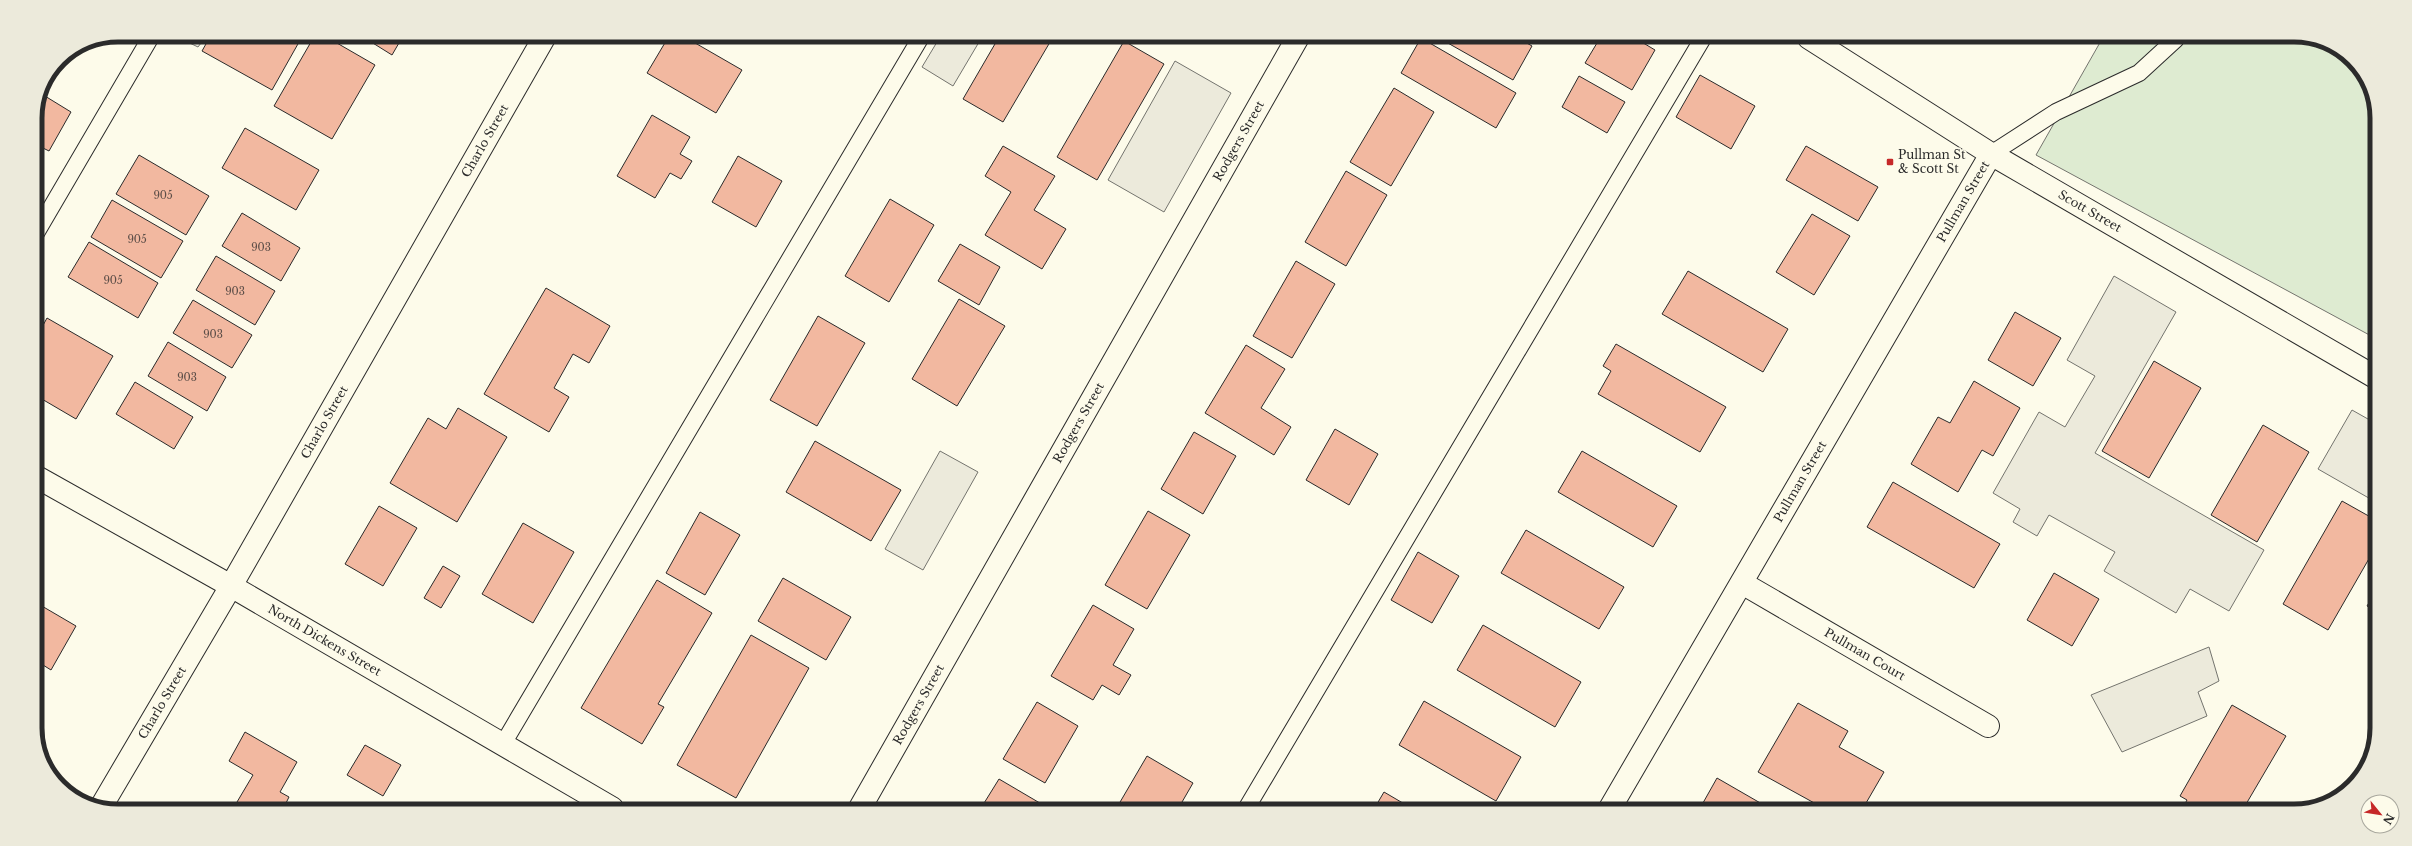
<svg xmlns="http://www.w3.org/2000/svg" width="2412" height="846" viewBox="0 0 2412 846" font-family="'Libre Baskerville',serif">
  <style>
    .green { fill: #deebd1; stroke: #74746e }
    .parking { fill: #eceadb; stroke: #74746e }
    .building { fill: #f2b8a0; stroke: #2b2b2b }
    .lines { fill: none; stroke-linecap: round; stroke-linejoin: round }
    .lane-casing { stroke: #2b2b2b; stroke-width: 18 }
    .street-casing { stroke: #2b2b2b; stroke-width: 24 }
    .secondary-casing { stroke: #2b2b2b; stroke-width: 24 }
    .lane { stroke: #fdfbea; stroke-width: 16 }
    .street { stroke: #fdfbea; stroke-width: 22 }
    .secondary { stroke: #fdfbea; stroke-width: 22 }
    .poi-dot { fill: #c62828; stroke: #fdfbea; stroke-width: 1.5 }
    .labels { text-anchor: middle; stroke-width: 3; stroke-linejoin: round; paint-order: stroke }
    .number-label { font-size: 10px; fill: #5d4e48 }
    .street-label { font-size: 12px; fill: #2b2b2b; stroke: #fdfbea }
    .poi-label { font-size: 12px; fill: #2b2b2b; stroke: #fdfbea; text-anchor: start }
    .rim { fill: none; stroke: #2b2b2b; stroke-width: 5 }
  </style>
  <rect width="100%" height="100%" fill="#fdfbea"/>
  <!-- green -->
  <path class="green" d="M 2102,39 L 2320,39 L 2360,67 L 2377,113 L 2375,338 L 2036,155 Z"/>
  <!-- parking -->
  <path class="parking" d="M 173,35 L 207,35 L 198,47 Z
    M 940,37 L 982,37 L 953,86 L 922,67 Z
    M 1175,61 L 1231,93 L 1164,212 L 1108,180 Z
    M 2114,276 L 2176,312 L 2095,453 L 2264,550 L 2229,611 L 2190,589 L 2176,613 L 2104,571 L 2115,552 L 2049,515 L 2037,536 L 2013,522 L 2020,509 L 1993,493 L 2039,412 L 2065,427 L 2095,376 L 2067,360 Z
    M 2352,410 L 2375,423 L 2374,501 L 2318,469 Z
    M 940,451 L 978,472 L 923,570 L 885,549 Z
    M 2209,647 L 2219,681 L 2198,692 L 2207,716 L 2122,752 L 2091,695 Z"/>
  <!-- building -->
  <path class="building" d="M 211,35 L 303,35 L 272,90 L 202,51 Z
    M 315,35 L 323,35 L 375,65 L 332,139 L 274,106 Z
    M 360,35 L 403,36 L 392,55 Z
    M 669,36 L 683,36 L 742,70 L 716,113 L 647,73 Z
    M 999,37 L 1053,37 L 1003,122 L 963,99 Z
    M 1421,38 L 1516,93 L 1496,128 L 1401,73 Z
    M 1439,38 L 1518,38 L 1532,46 L 1513,80 Z
    M 1600,38 L 1635,38 L 1655,50 L 1632,90 L 1585,63 Z
    M 1124,41 L 1164,64 L 1097,180 L 1057,157 Z
    M 1700,75 L 1755,106 L 1731,149 L 1676,117 Z
    M 1579,76 L 1625,102 L 1607,133 L 1562,107 Z
    M 1394,88 L 1434,112 L 1391,186 L 1350,162 Z
    M 40,93 L 71,112 L 49,151 L 35,144 L 35,113 Z
    M 652,115 L 690,137 L 680,154 L 692,161 L 681,179 L 670,173 L 655,198 L 617,176 Z
    M 245,128 L 319,170 L 296,210 L 222,168 Z
    M 1003,146 L 1055,176 L 1034,210 L 1066,229 L 1042,269 L 985,235 L 1011,192 L 985,176 Z
    M 1806,146 L 1878,187 L 1858,221 L 1786,180 Z
    M 139,155 L 209,196 L 186,235 L 116,194 Z
    M 738,156 L 782,181 L 756,227 L 712,202 Z
    M 1346,171 L 1387,195 L 1346,266 L 1305,242 Z
    M 890,199 L 934,225 L 889,302 L 845,276 Z
    M 112,200 L 183,241 L 161,278 L 91,237 Z
    M 242,213 L 300,248 L 281,281 L 222,246 Z
    M 1812,214 L 1850,236 L 1814,295 L 1776,272 Z
    M 89,242 L 158,283 L 138,318 L 68,277 Z
    M 960,244 L 1000,267 L 979,305 L 938,281 Z
    M 216,256 L 275,291 L 255,325 L 196,290 Z
    M 1296,261 L 1335,284 L 1292,358 L 1253,336 Z
    M 1688,271 L 1788,329 L 1763,372 L 1662,314 Z
    M 546,288 L 610,326 L 589,363 L 573,354 L 554,388 L 569,397 L 549,432 L 484,394 Z
    M 959,299 L 1005,326 L 957,406 L 912,379 Z
    M 193,300 L 252,335 L 232,368 L 173,333 Z
    M 2015,312 L 2061,338 L 2033,386 L 1988,360 Z
    M 818,316 L 865,343 L 817,426 L 770,400 Z
    M 47,318 L 113,356 L 76,419 L 35,395 L 35,340 Z
    M 168,342 L 226,377 L 207,411 L 148,376 Z
    M 1616,344 L 1726,407 L 1700,452 L 1598,394 L 1611,371 L 1603,366 Z
    M 1246,345 L 1285,369 L 1261,408 L 1291,427 L 1274,455 L 1205,413 Z
    M 2154,361 L 2201,388 L 2149,478 L 2102,451 Z
    M 1974,381 L 2020,408 L 1993,456 L 1982,450 L 1958,492 L 1911,464 L 1938,417 L 1950,423 Z
    M 135,382 L 193,417 L 174,449 L 116,414 Z
    M 458,408 L 507,437 L 457,522 L 390,483 L 428,418 L 446,429 Z
    M 2263,425 L 2309,452 L 2257,542 L 2211,515 Z
    M 1335,429 L 1378,454 L 1349,505 L 1306,480 Z
    M 1194,432 L 1236,456 L 1203,514 L 1161,489 Z
    M 815,441 L 901,490 L 871,541 L 786,492 Z
    M 1582,451 L 1677,506 L 1653,547 L 1558,492 Z
    M 1893,482 L 2000,544 L 1974,588 L 1867,527 Z
    M 2342,501 L 2374,519 L 2374,550 L 2328,630 L 2283,604 Z
    M 379,506 L 417,528 L 383,586 L 345,564 Z
    M 1148,511 L 1190,535 L 1147,609 L 1105,585 Z
    M 700,512 L 740,535 L 705,595 L 666,573 Z
    M 523,523 L 574,552 L 533,623 L 482,594 Z
    M 1526,530 L 1624,587 L 1599,629 L 1501,573 Z
    M 1418,552 L 1459,576 L 1432,623 L 1391,600 Z
    M 443,566 L 460,576 L 441,608 L 424,598 Z
    M 2054,573 L 2099,599 L 2072,646 L 2027,620 Z
    M 783,578 L 851,617 L 826,660 L 758,621 Z
    M 657,580 L 712,613 L 658,704 L 664,707 L 642,744 L 581,708 Z
    M 2374,594 L 2374,610 L 2367,606 Z
    M 35,602 L 76,626 L 51,670 L 35,660 Z
    M 1093,605 L 1134,629 L 1113,665 L 1131,675 L 1119,695 L 1102,685 L 1093,700 L 1051,676 Z
    M 1483,625 L 1581,682 L 1555,727 L 1457,670 Z
    M 751,635 L 809,668 L 736,798 L 677,765 Z
    M 1424,701 L 1521,757 L 1496,801 L 1399,745 Z
    M 1037,702 L 1078,726 L 1045,783 L 1003,759 Z
    M 1798,703 L 1848,731 L 1839,747 L 1884,772 L 1862,810 L 1827,810 L 1758,772 Z
    M 2232,705 L 2286,736 L 2242,811 L 2181,811 L 2187,800 L 2180,796 Z
    M 245,732 L 297,762 L 280,792 L 289,797 L 284,807 L 247,807 L 237,802 L 253,775 L 229,761 Z
    M 365,745 L 401,765 L 383,796 L 347,775 Z
    M 1147,756 L 1193,783 L 1178,809 L 1116,809 Z
    M 1717,778 L 1769,808 L 1768,810 L 1699,810 Z
    M 999,779 L 1050,809 L 981,808 Z
    M 1384,792 L 1413,809 L 1374,809 Z"/>
  <g class="lines">
    <defs>
      <path id="lane" d="M 1991,154 L 2056,112 L 2139,73 L 2176,39
        M 35,235 L 152,35
        M 503,744 L 921,37
        M 1246,809 L 1703,38"/>
      <g id="street">
        <path id="s1" d="M 35,476 L 231,586 L 612,808"/>
        <path id="s2" d="M 1742,583 L 1988,726"/>
        <path id="s3" d="M 101,807 L 231,586 L 545,36"/>
        <path id="s4" d="M 860,808 L 1298,37"/>
        <path id="s5" d="M 1609,810 L 1991,154"/>
      </g>
      <g id="secondary">
        <path id="s6" d="M 1809,38 L 1991,154 L 2375,377"/>
      </g>
    </defs>
    <!-- lane casing -->
    <use href="#lane" class="lane-casing"/>
    <!-- street casing -->
    <use href="#street" class="street-casing"/>
    <!-- secondary casing -->
    <use href="#secondary" class="secondary-casing"/>
    <!-- lane -->
    <use href="#lane" class="lane"/>
    <!-- street -->
    <use href="#street" class="street"/>
    <!-- secondary -->
    <use href="#secondary" class="secondary"/>
  </g>
  <!-- markers -->
  <rect class="poi-dot" x="1886" y="158" width="8" height="8" rx="2"/>
  <g class="labels">
    <!-- number labels -->
    <g class="number-label">
      <text x="163" y="199">905</text>
      <text x="137" y="243">905</text>
      <text x="261" y="251">903</text>
      <text x="113" y="284">905</text>
      <text x="235" y="295">903</text>
      <text x="213" y="338">903</text>
      <text x="187" y="381">903</text>
    </g>
    <!-- street labels -->
    <g class="street-label">
      <text dy="4" stroke="none"><textPath href="#s3" startOffset="769">Charlo Street</textPath></text>
      <text dy="4" stroke="none"><textPath href="#s4" startOffset="767">Rodgers Street</textPath></text>
      <text dy="4" stroke="none"><textPath href="#s5" startOffset="704">Pullman Street</textPath></text>
      <text dy="4" stroke="none"><textPath href="#s6" startOffset="330">Scott Street</textPath></text>
      <text dy="4" stroke="none"><textPath href="#s3" startOffset="445">Charlo Street</textPath></text>
      <text dy="4" stroke="none"><textPath href="#s4" startOffset="443">Rodgers Street</textPath></text>
      <text dy="4" stroke="none"><textPath href="#s5" startOffset="380">Pullman Street</textPath></text>
      <text dy="4" stroke="none"><textPath href="#s1" startOffset="333">North Dickens Street</textPath></text>
      <text dy="4" stroke="none"><textPath href="#s2" startOffset="142">Pullman Court</textPath></text>
      <text dy="4" stroke="none"><textPath href="#s3" startOffset="121">Charlo Street</textPath></text>
      <text dy="4" stroke="none"><textPath href="#s4" startOffset="119">Rodgers Street</textPath></text>
    </g>
    <!-- poi labels -->
    <g class="poi-label">
      <text x="1898" y="159">Pullman St<tspan x="1898" dy="14">&amp; Scott St</tspan></text>
    </g>
  </g>
  <!-- crop -->
  <path d="M0 0H2412V846H0ZM118 42H2294A76 76 0 0 1 2370 118V728A76 76 0 0 1 2294 804H118A76 76 0 0 1 42 728V118A76 76 0 0 1 118 42Z" fill="#eceadb" fill-rule="evenodd"/>
  <path class="rim" d="M118 42H2294A76 76 0 0 1 2370 118V728A76 76 0 0 1 2294 804H118A76 76 0 0 1 42 728V118A76 76 0 0 1 118 42Z"/>
  <!-- north arrow -->
  <g transform="translate(2380 814) rotate(120)"><circle r="19" fill="#fdfbea" stroke="#a9a89e"/>
  <path d="M0-3L7 15L0 10L-7 15Z" fill="#c62828"/>
  <text y="-6" font-size="11" font-weight="bold" text-anchor="middle" fill="#2b2b2b">N</text>
  </g>
</svg>
